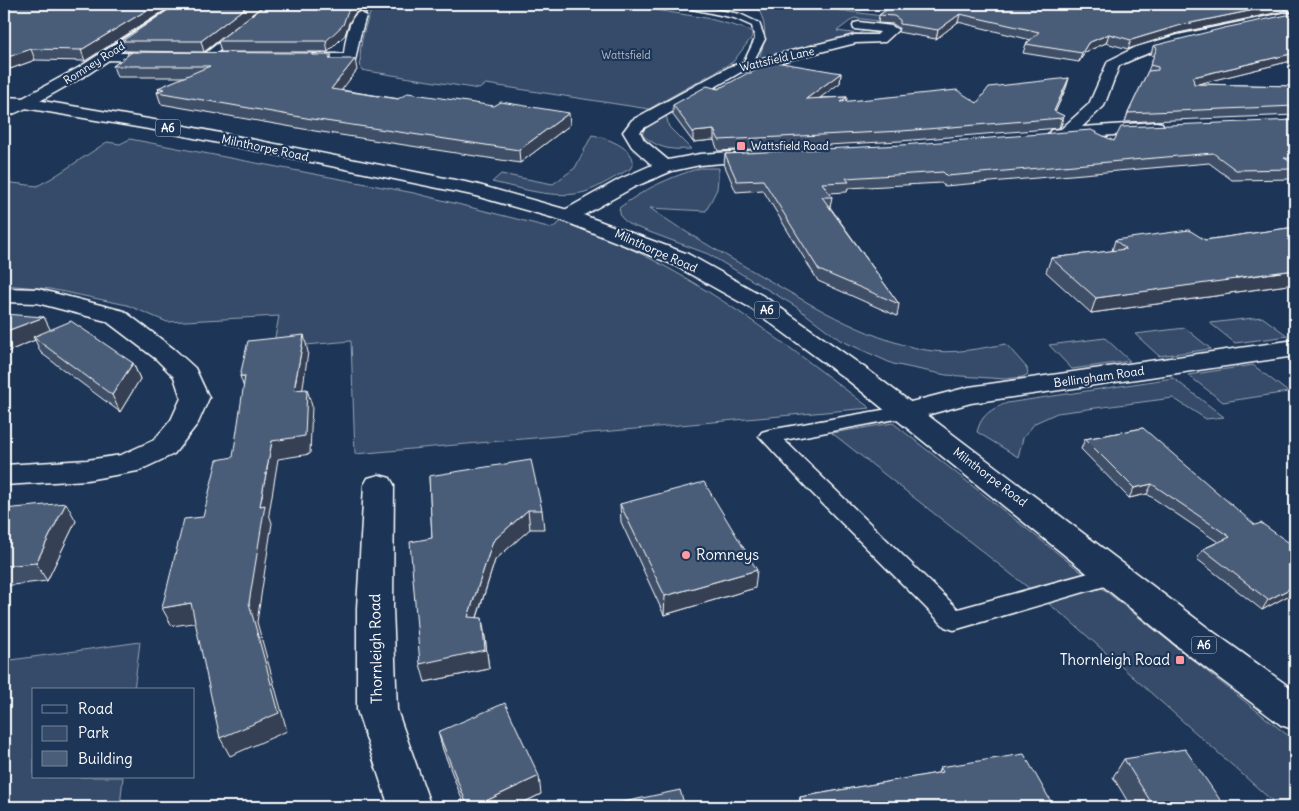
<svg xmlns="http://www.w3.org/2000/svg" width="1299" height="811" viewBox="0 0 1299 811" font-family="Delius,sans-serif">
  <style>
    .green { fill: #364b69; stroke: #9aa5b4 }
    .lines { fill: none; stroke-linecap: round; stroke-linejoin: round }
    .lane-casing { stroke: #fff; stroke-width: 3 }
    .street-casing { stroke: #fff; stroke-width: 3 }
    .primary-casing { stroke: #fff; stroke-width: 3 }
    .highway-casing { stroke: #fff; stroke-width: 3 }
    .lane { fill: #1d3557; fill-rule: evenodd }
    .street { fill: #1d3557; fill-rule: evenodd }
    .primary { fill: #1d3557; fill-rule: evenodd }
    .highway { fill: #1d3557; fill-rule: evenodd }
    .wall { fill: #405068; stroke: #fff }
    .shaded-wall { fill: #344155; stroke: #fff }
    .building { fill: #4a5d79; stroke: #fff }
    .poi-dot { fill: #ff9aa2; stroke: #1d3557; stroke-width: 2 }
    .labels { text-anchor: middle; stroke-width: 4.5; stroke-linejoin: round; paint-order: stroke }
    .far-park-label { font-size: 11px; fill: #b9c0ca; stroke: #1d3557 }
    .far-street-label { font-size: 11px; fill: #fff; stroke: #1d3557 }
    .shield { fill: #1d3557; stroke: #bbc2cd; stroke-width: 1 }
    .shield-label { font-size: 11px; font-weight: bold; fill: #fff }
    .far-poi-label { font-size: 11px; fill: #fff; stroke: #1d3557; text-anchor: start }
    .street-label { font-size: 12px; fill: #fff; stroke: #1d3557 }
    .near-poi-label { font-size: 15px; fill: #fff; stroke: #1d3557; text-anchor: start }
    .near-street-label { font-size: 15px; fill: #fff; stroke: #1d3557 }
  </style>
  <rect width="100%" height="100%" fill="#1d3557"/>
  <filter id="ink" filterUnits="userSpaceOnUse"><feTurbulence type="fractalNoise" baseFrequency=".02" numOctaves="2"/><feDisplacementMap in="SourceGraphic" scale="10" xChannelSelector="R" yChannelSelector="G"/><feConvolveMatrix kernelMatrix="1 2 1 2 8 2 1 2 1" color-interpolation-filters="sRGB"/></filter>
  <g filter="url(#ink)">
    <!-- green -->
    <path class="green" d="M 370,4 L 617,4 L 706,18 L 743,28 L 752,32 L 752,37 L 733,62 L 649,109 L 486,84 L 479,89 L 361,70 C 358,50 363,31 371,11 L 361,11 Z
      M 766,4 L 828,4 L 842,6 L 838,10 L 889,17 L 885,22 L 854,18 L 837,31 L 859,34 L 865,30 L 877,33 L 875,35 L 841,38 L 768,58 L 759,58 C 766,40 767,27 759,10 Z
      M 666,115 L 669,127 L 691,149 C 669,150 660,149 642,135 L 646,126 Z
      M 592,135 C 606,137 644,152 630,169 C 616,176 600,187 585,192 C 557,200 519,188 492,182 L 501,174 L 553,184 L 575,168 Z
      M 130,139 L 414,193 L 552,228 L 562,221 C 586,227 607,238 629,248 C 716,289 793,350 870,408 L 355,454 L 351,341 L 273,348 L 279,316 L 167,322 L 127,305 L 50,289 L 4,285 L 4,182 L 37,186 L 52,178 L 107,142 L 120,144 Z
      M 700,168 L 719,168 L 717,189 L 706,211 L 650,208 C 682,231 717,250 751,270 C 807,302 862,338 926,350 C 952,355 981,348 1006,344 L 1027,368 L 1028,374 L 1023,377 L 1005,379 L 946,375 L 893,364 L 840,340 L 795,306 L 708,254 L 628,224 L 621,217 L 619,208 C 644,189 670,177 700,168 Z
      M 1262,317 L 1288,336 L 1235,343 L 1210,323 Z
      M 1185,328 L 1211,349 L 1159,356 L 1135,334 Z
      M 1105,338 L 1130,361 L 1072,369 L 1049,345 Z
      M 1253,365 L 1288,392 L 1223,402 L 1188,375 Z
      M 1173,378 L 1224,417 L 1206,419 L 1173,398 L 1057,413 L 1035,423 L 1023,438 L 1018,457 L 977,432 C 981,415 991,409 1007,403 Z
      M 893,423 L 1295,741 L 1295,807 L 1279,807 L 1068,619 L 832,433 Z
      M 140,642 L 134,690 L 34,690 L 34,777 L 123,777 L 120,807 L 4,807 L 4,661 Z"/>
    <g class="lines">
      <defs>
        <path id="lane" d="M 268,4 L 277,4 L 209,59 L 203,59 L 203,55 Z
          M 692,5 L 740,14 L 759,23 L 765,39 L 750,68 L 747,69 L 742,66 L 755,39 L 752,26 L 734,18 L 692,9 Z
          M 905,406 L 912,408 L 914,412 L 912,416 L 784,440 L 958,609 L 1114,566 L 1122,569 L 1126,575 L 1122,581 L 954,630 L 945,627 L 808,489 L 759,436 L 762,432 L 769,430 Z"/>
        <path id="street" d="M 360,12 L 366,16 L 360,36 L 355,61 L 295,62 L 290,61 L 288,58 L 290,55 L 295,54 L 344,54 C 345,43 349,15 360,12 Z
          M 1284,13 L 1295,14 L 1295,22 L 1284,21 C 1228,33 1171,40 1119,66 L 1104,106 L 1082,127 L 1156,122 L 1162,123 L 1164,127 L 1162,131 L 1065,139 L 1051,138 L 1048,134 L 1051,130 L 1061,129 L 1089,104 L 1108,61 L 1136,47 L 1178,35 Z
          M 859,22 L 892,26 L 898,30 L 885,42 L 856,43 L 741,72 L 644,128 L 640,132 L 644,140 L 668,160 L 700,154 L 762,150 L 768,151 L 771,155 L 768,159 L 700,165 L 672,171 L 634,187 L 575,220 L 568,222 L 561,220 L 558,216 L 561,212 L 620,179 L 652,165 L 632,147 L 623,132 L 632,120 L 731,66 L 855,35 L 877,35 L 880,32 L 854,29 L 853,26 L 854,23 Z
          M 105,53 L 162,53 L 169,57 L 162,61 L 100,60 L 98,57 L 100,54 Z
          M 25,98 L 31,100 L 33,103 L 31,106 L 4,118 L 4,107 Z
          M 4,288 L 38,289 L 124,311 L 174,349 L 195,368 L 209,398 L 198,423 L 174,454 L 138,471 L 87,480 L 4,485 L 4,465 L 87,460 L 121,455 L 154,440 L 171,420 L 181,398 L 174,377 L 156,359 L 106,321 L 37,303 L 4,302 Z
          M 1295,340 L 1295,356 L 971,403 L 905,421 L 895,418 L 891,412 L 895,406 L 969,387 Z
          M 379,475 L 390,478 L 394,485 L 393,608 L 397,710 L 431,807 L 389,807 L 357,710 L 357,608 L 364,485 L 368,478 Z"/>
        <path id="primary" d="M 178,4 L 192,4 L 88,74 L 31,106 L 19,106 L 17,103 L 19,100 L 78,68 Z"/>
        <path id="highway" d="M 4,97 L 25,98 L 160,121 L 475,184 L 575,212 L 688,254 L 765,297 L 868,370 L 1212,631 L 1295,691 L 1295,730 L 1281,725 L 1186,653 L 850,382 L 749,307 L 672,264 L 561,220 L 472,195 L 160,131 L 25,108 L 4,107 Z"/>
      </defs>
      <!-- lane casing -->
      <use href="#lane" class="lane-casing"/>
      <!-- street casing -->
      <use href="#street" class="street-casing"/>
      <!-- primary casing -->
      <use href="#primary" class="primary-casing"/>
      <!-- highway casing -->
      <use href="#highway" class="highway-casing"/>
      <!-- lane -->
      <use href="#lane" class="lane"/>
      <!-- street -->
      <use href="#street" class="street"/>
      <!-- primary -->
      <use href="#primary" class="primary"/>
      <!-- highway -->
      <use href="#highway" class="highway"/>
    </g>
    <!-- wall -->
    <path class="wall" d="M 4,4 L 175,4 L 85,61 L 35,60 L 10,69 L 4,69 Z
      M 265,4 L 204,52 L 125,51 L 122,41 Z
      M 266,4 L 377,4 L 366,14 L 361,10 L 355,13 L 349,23 L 345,35 L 328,52 L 221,52 L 218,41 Z
      M 847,4 L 882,4 L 874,8 Z
      M 895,4 L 1295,4 L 1295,12 L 1284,11 L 1178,33 L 1128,49 L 1106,43 L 1085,52 L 1079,62 L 1023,53 L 1026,44 L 1031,40 L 958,22 L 936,39 L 898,32 L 899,28 L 893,24 L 878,23 L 879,15 Z
      M 1295,16 L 1295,60 L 1197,84 L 1295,86 L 1295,115 L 1125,122 L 1128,113 L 1148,71 L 1154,56 L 1151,55 L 1153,46 Z
      M 127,52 L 314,55 L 333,59 L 357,70 L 341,90 L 570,125 L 520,163 L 315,131 L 161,104 L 157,92 L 159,91 L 158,88 L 185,77 L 117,77 L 113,66 L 128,55 Z
      M 751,73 L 841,73 L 840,83 L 819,98 L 847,97 L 846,102 L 977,103 L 1069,78 L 1066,88 L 1055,112 L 1064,116 L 1061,126 L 1059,128 L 900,141 L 718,151 L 714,140 L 693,142 L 673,115 L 673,105 L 718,89 Z
      M 1295,120 L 1295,179 L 1232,180 L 1209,163 L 945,186 L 941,183 L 848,188 L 847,192 L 829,193 L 832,197 L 830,207 L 899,304 L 897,316 L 818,281 L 763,190 L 736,192 L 724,164 L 725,154 L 1114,141 Z
      M 1295,227 L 1295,284 L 1230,293 L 1230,294 L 1091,313 L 1046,272 L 1051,258 L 1112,251 L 1115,240 L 1205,240 Z
      M 44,317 L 50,330 L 133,363 L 140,379 L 120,412 L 41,353 L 35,340 L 4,353 Z
      M 1143,428 L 1295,592 L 1262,610 L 1197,559 L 1203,549 L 1218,542 L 1147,494 L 1129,498 L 1081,449 L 1085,439 Z
      M 429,476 L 542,510 L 544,529 L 530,529 L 495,560 L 477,618 L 485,637 L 489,669 L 425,682 L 432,538 Z
      M 620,504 L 755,588 L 664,615 L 621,522 Z
      M 4,509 L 76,521 L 47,581 L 4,586 Z
      M 438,732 L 541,794 L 514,807 L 465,807 L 443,750 Z
      M 1124,759 L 1225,807 L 1131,807 L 1113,777 Z
      M 940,767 L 1054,807 L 798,807 L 800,797 L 938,773 Z"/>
    <!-- shaded-wall -->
    <path class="shaded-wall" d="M 157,4 L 175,4 L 85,61 L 81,50 Z
      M 250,4 L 265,4 L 204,52 L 201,41 Z
      M 353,4 L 360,4 L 361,10 L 355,13 L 349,23 L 345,35 L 328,52 L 326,41 Z
      M 365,4 L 377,4 L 366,14 Z
      M 875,4 L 882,4 L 874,8 Z
      M 1283,4 L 1287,4 L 1284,11 L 1178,33 L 1128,49 L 1131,40 L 1181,25 Z
      M 960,14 L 958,22 L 936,39 L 938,30 Z
      M 1109,34 L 1106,43 L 1085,52 L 1079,62 L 1082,53 L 1088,43 Z
      M 31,49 L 35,60 L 10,69 L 5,58 Z
      M 1295,53 L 1295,60 L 1190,86 L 1193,77 Z
      M 355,59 L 357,70 L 334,100 L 331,89 Z
      M 841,73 L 840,83 L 805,109 L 806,99 Z
      M 1069,78 L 1066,88 L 1052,119 L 1054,111 Z
      M 847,97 L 846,107 L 840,102 Z
      M 569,113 L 570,125 L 520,163 L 519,150 Z
      M 1064,116 L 1061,126 L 1059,128 L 1062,118 Z
      M 714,130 L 714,140 L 693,142 L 693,132 Z
      M 1295,270 L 1295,284 L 1230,293 L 1230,294 L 1091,313 L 1096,298 Z
      M 44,317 L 52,333 L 33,337 L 35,340 L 4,353 L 4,332 Z
      M 304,335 L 308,352 L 300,408 L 294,390 Z
      M 133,363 L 140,379 L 120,412 L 112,395 Z
      M 240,376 L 245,376 L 246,394 Z
      M 307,389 L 312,406 L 310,454 L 278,459 L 269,514 L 272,523 L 257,622 L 287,731 L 230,756 L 220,738 L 249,603 L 260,506 L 272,441 Z
      M 1152,484 L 1147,494 L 1129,498 L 1134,488 Z
      M 66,503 L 76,521 L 47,581 L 36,563 Z
      M 528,510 L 530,529 L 495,560 L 471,636 L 468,617 L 493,541 Z
      M 757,570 L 755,588 L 664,615 L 665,596 Z
      M 1295,586 L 1295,592 L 1262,610 L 1268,600 Z
      M 191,603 L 200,622 L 172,626 L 162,608 Z
      M 482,618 L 485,637 L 489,669 L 425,682 L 420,664 Z
      M 539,776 L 541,794 L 514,807 L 473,807 Z"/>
    <!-- building -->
    <path class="building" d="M 4,4 L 157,4 L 81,50 L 31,49 L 5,58 L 4,58 Z
      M 177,4 L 250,4 L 201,41 L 122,41 Z
      M 266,4 L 353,4 L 347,13 L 343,25 L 326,41 L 218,41 Z
      M 895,4 L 1283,4 L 1181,25 L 1131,40 L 1109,34 L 1088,43 L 1082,53 L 1026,44 L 1039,32 L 960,14 L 938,30 L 900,24 L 900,20 L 894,16 L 879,15 Z
      M 1287,15 L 1295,16 L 1295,53 L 1193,77 L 1194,84 L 1295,86 L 1295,106 L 1128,113 L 1148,71 L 1158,70 L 1158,67 L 1150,65 L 1157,48 L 1153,46 L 1224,28 Z
      M 127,52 L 314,53 L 312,55 L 332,55 L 329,59 L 355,59 L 331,89 L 398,99 L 408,93 L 494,106 L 501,102 L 569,113 L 519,150 L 312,119 L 157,92 L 164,89 L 158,88 L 210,66 L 113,66 L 132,52 Z
      M 770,61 L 841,73 L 806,99 L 847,97 L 840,102 L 957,90 L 977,103 L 989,87 L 1069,78 L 1054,111 L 1064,116 L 1062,118 L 902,131 L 719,140 L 714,130 L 693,132 L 673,105 L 707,86 L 718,89 L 748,73 L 751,73 Z
      M 1295,120 L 1295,159 L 1284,158 L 1295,164 L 1295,169 L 1236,170 L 1213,153 L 947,176 L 943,172 L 846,178 L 849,182 L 822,183 L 832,197 L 822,197 L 899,304 L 819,270 L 763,180 L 737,181 L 725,154 L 902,145 L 1091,130 L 1114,141 L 1121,127 Z
      M 1295,227 L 1295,270 L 1235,278 L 1236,279 L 1096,298 L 1051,258 L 1126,249 L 1115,240 L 1189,230 L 1205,240 Z
      M 4,314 L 44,317 L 4,332 Z
      M 71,321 L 133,363 L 112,395 L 33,337 Z
      M 304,335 L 294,390 L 307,389 L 305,436 L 272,441 L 260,506 L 265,505 L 249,603 L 279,713 L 220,738 L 191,603 L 162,608 L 184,519 L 203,517 L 217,460 L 233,457 L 245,376 L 240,376 L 248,341 Z
      M 1143,428 L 1255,525 L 1261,523 L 1295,547 L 1295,586 L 1268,600 L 1203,549 L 1230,537 L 1152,484 L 1134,488 L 1085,439 Z
      M 531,460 L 542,510 L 528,510 L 493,541 L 468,617 L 482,618 L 485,650 L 420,664 L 410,542 L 432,538 L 429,476 Z
      M 704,482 L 757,570 L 665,596 L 620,504 Z
      M 66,503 L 36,563 L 4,566 L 4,509 Z
      M 505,703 L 539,776 L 473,807 L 468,807 L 438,732 Z
      M 1185,749 L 1225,807 L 1154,807 L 1124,759 Z
      M 1024,754 L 1054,807 L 803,807 L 800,797 L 943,772 L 940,767 Z
      M 680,790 L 685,807 L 600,807 Z"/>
  </g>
  <!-- markers -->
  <g class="poi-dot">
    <rect x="736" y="141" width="10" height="10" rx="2.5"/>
    <circle cx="686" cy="555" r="5"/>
    <rect x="1175" y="655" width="10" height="10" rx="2.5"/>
  </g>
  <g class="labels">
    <!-- far-park labels -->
    <g class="far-park-label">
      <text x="626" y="59">Wattsfield</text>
    </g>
    <!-- far-street labels -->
    <g class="far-street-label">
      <text transform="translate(777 59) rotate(-13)" y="4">Wattsfield Lane</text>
      <text transform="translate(94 63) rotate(-32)" y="4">Romney Road</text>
    </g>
    <!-- shield labels -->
    <g class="shield">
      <rect x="155.5" y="119.5" width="25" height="17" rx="4"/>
      <rect x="754.5" y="301.5" width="25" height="17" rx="4"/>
      <rect x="1191.5" y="636.5" width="25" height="17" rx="4"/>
    </g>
    <g class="shield-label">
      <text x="168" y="132">A6</text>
      <text x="767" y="314">A6</text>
      <text x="1204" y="649">A6</text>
    </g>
    <!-- far-poi labels -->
    <g class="far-poi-label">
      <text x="751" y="150">Wattsfield Road</text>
    </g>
    <!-- street labels -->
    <g class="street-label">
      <text transform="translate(265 148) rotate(12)" y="4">Milnthorpe Road</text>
      <text transform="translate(656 251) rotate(24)" y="4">Milnthorpe Road</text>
      <text transform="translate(1099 377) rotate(-8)" y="4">Bellingham Road</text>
      <text transform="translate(990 477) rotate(37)" y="4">Milnthorpe Road</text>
    </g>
    <!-- near-poi labels -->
    <g class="near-poi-label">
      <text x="696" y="560">Romneys</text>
      <text x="1170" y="665" text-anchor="end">Thornleigh Road</text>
    </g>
    <!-- near-street labels -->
    <g class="near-street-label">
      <text transform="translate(376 649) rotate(-91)" y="5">Thornleigh Road</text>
    </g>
  </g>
  <!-- margin -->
  <rect width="1299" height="811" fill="none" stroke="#1d3557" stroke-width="20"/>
  <rect x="10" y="10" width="1279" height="791" fill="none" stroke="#fff" stroke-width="2" filter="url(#ink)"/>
  <!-- legend -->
  <rect x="32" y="688" width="162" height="90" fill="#1d3557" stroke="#77869a"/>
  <rect x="42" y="705" width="25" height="8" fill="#1d3557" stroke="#77869a"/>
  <text x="78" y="714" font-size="15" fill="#ffffff">Road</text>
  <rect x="42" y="726" width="25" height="15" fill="#364b69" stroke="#77869a"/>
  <text x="78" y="738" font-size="15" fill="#ffffff">Park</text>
  <rect x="42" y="751" width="25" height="15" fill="#4a5d79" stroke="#77869a"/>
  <text x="78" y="764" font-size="15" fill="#ffffff">Building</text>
</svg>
